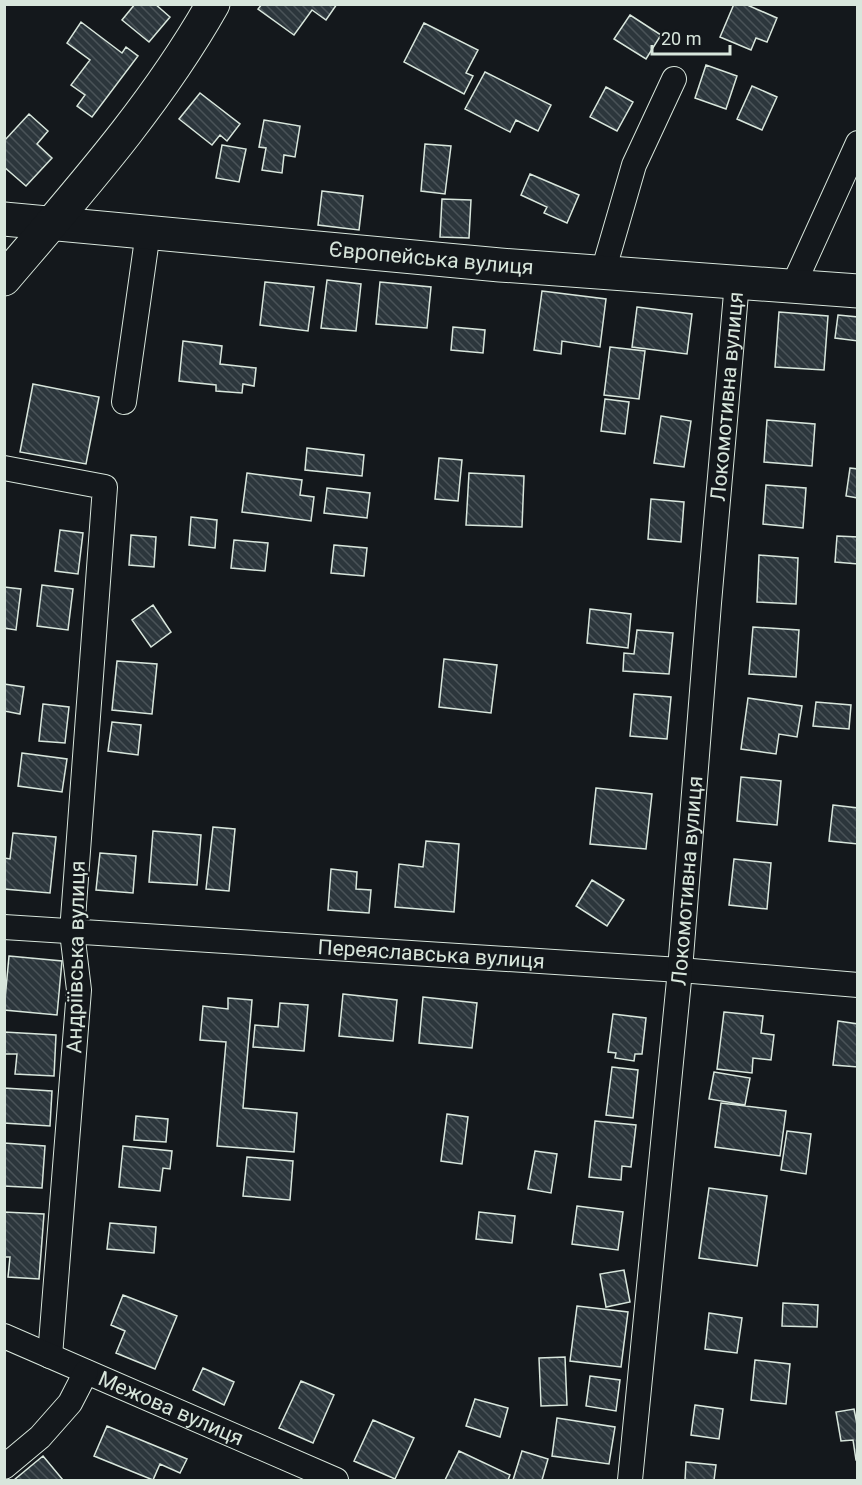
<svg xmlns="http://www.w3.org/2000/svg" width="862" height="1485" viewBox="0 0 862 1485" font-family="Roboto,sans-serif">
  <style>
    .building { fill: url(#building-back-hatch); stroke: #d8e6dc; stroke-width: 1.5 }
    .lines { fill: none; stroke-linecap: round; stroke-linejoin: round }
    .street-casing { stroke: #d8e6dc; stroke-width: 26 }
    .secondary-casing { stroke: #d8e6dc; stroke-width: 35 }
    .street { stroke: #14181c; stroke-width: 24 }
    .secondary { stroke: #14181c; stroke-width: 33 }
    .labels { text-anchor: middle; stroke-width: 4.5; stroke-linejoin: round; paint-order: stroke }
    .street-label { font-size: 21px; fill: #d8e6dc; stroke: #14181c }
  </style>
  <defs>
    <pattern id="building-back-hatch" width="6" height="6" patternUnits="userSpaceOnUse" patternTransform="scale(1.5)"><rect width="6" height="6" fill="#2c363c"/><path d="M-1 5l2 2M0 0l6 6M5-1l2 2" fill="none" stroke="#4a5358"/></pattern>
  </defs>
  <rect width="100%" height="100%" fill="#14181c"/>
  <!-- building -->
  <path class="building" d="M 135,4 L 155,4 L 170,17 L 149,42 L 122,20 Z
    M 262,4 L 337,4 L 326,20 L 312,10 L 294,35 L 258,9 Z
    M 734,4 L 745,4 L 777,18 L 767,42 L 756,38 L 751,50 L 720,37 Z
    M 630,15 L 661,35 L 646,59 L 614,39 Z
    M 81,22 L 122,53 L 126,47 L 138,56 L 92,117 L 77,106 L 85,95 L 71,85 L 90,60 L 67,43 Z
    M 424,23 L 478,50 L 466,73 L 473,76 L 464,94 L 404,62 Z
    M 706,65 L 737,76 L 726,109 L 695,98 Z
    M 485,72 L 551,105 L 538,131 L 516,120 L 510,132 L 465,109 Z
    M 752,86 L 777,97 L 762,130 L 737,119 Z
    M 606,87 L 633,102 L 617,131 L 590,117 Z
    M 200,93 L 240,124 L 227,141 L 220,135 L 212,145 L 179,119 Z
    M 29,114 L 48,131 L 37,144 L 52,158 L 26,186 L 4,167 L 4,141 Z
    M 264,120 L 300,126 L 295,157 L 284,155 L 282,173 L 262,170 L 266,148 L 259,147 Z
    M 425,144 L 451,146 L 445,194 L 421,191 Z
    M 222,145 L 246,149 L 239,182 L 216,178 Z
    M 530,174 L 579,195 L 567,223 L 544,213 L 547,207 L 521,195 Z
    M 322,191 L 363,196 L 359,230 L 318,225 Z
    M 442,199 L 471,200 L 469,238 L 440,237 Z
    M 327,280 L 361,284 L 356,331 L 321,328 Z
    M 265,282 L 314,287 L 308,331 L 260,325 Z
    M 380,282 L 431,287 L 427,328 L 376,324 Z
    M 542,291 L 606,299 L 600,347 L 562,341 L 561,354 L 534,350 Z
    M 637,307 L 692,314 L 687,354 L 632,347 Z
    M 779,312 L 828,316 L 824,370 L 775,367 Z
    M 838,315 L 858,317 L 858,341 L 835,338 Z
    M 453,327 L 485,330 L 483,353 L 451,350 Z
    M 183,341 L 222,346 L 220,364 L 256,368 L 254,386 L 243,384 L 242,393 L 216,391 L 216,385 L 179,381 Z
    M 610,347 L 645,351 L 639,399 L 604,395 Z
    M 33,384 L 99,397 L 86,464 L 20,452 Z
    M 605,399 L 629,402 L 625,434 L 601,431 Z
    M 661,416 L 691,421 L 684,467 L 654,463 Z
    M 767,420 L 815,424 L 812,466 L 764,462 Z
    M 307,448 L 364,455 L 362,476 L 305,470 Z
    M 439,458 L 462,460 L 458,501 L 435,499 Z
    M 850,468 L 858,469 L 858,498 L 846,496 Z
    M 247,473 L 302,480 L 300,495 L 314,497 L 311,521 L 242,512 Z
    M 469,473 L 524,476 L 522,527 L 466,525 Z
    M 766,485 L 806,488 L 803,528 L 763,524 Z
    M 327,488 L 370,493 L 367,518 L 324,513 Z
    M 651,499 L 684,502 L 681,542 L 648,539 Z
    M 191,517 L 217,520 L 215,548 L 189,545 Z
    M 60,530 L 83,533 L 78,574 L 55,571 Z
    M 131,535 L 156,537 L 154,567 L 129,565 Z
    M 837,536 L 858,537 L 858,564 L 835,562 Z
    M 234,540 L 268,543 L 265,571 L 231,568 Z
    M 334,545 L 367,548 L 364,576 L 331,573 Z
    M 759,555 L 798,558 L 796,604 L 757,602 Z
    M 42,585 L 73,589 L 68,630 L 37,626 Z
    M 4,587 L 21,589 L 16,630 L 4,628 Z
    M 153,605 L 171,632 L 151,647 L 132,620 Z
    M 590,609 L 631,614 L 628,648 L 587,643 Z
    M 753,627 L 799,630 L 796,677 L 749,674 Z
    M 637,630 L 673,633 L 669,674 L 623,671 L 624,653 L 634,654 Z
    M 444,659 L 497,665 L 491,713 L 439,707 Z
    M 117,661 L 157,664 L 152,714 L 112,710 Z
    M 4,684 L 24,687 L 20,714 L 4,711 Z
    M 634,694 L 671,697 L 667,739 L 630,736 Z
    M 748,698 L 802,706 L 797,737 L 779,734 L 776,754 L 741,749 Z
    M 816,702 L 851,705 L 849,729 L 813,726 Z
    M 43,704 L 69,707 L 65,743 L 39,741 Z
    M 112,722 L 141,725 L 138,755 L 108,751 Z
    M 22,753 L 67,759 L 62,792 L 18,786 Z
    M 741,777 L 781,781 L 777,825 L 737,821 Z
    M 596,788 L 652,794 L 646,849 L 590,844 Z
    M 833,805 L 858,808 L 858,844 L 829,841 Z
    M 213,827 L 235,829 L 229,891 L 206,889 Z
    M 153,831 L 201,835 L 197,885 L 149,882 Z
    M 13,833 L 56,837 L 50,893 L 4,889 L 4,858 L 10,859 Z
    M 426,841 L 459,844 L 454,912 L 395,907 L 399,864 L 423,867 Z
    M 100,853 L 136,856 L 133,893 L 96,890 Z
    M 734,859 L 771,863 L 767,909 L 729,905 Z
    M 331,869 L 357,872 L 356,889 L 371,890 L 369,913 L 328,910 Z
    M 592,880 L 624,900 L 607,926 L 576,906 Z
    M 9,956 L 62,961 L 57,1015 L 4,1010 Z
    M 343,994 L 397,1000 L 393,1041 L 339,1036 Z
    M 423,997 L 477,1003 L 472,1048 L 419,1043 Z
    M 228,998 L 252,1000 L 243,1108 L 297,1113 L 294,1152 L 217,1146 L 226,1042 L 200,1040 L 203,1006 L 228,1009 Z
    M 280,1003 L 308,1005 L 304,1051 L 253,1047 L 255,1025 L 278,1027 Z
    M 724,1012 L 763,1016 L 761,1033 L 774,1035 L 771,1060 L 753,1058 L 752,1073 L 717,1069 Z
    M 613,1014 L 646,1018 L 642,1054 L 635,1054 L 634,1061 L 615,1058 L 616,1053 L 608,1052 Z
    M 838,1021 L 858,1024 L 858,1067 L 833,1065 Z
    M 4,1032 L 56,1035 L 54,1076 L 15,1074 L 17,1054 L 4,1054 Z
    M 612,1067 L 638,1070 L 633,1118 L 606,1115 Z
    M 714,1072 L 750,1078 L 745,1105 L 709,1099 Z
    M 4,1088 L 52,1091 L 50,1126 L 4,1123 Z
    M 721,1103 L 786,1111 L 780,1156 L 715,1147 Z
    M 447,1114 L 468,1117 L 462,1164 L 441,1161 Z
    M 136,1116 L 168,1119 L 166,1142 L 134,1140 Z
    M 595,1121 L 636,1125 L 631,1167 L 622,1166 L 621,1180 L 589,1177 Z
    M 787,1131 L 811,1134 L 806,1174 L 781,1170 Z
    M 4,1143 L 45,1146 L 42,1188 L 4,1186 Z
    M 123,1146 L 172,1151 L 170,1169 L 163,1168 L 160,1191 L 119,1187 Z
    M 535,1151 L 557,1154 L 551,1193 L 528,1189 Z
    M 247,1157 L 293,1161 L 290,1200 L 243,1196 Z
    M 709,1188 L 767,1196 L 757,1266 L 699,1258 Z
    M 577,1206 L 623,1212 L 618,1250 L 572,1244 Z
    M 4,1212 L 44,1214 L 39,1279 L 8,1277 L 10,1257 L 4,1257 Z
    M 479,1212 L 515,1216 L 512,1243 L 476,1239 Z
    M 110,1223 L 156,1227 L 154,1253 L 107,1249 Z
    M 624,1270 L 630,1302 L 606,1307 L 600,1274 Z
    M 123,1295 L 177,1316 L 155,1369 L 116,1353 L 125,1331 L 111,1325 Z
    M 783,1303 L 818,1305 L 817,1327 L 782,1326 Z
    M 577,1306 L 628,1312 L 621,1367 L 570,1361 Z
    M 709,1313 L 742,1318 L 737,1353 L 705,1349 Z
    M 565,1357 L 567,1405 L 541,1406 L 539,1358 Z
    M 755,1360 L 790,1364 L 786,1404 L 751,1400 Z
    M 203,1368 L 234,1382 L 224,1405 L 193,1390 Z
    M 590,1376 L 620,1380 L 616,1411 L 586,1406 Z
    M 301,1381 L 334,1395 L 313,1443 L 279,1428 Z
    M 475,1399 L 508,1408 L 500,1437 L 466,1426 Z
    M 695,1405 L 723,1409 L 719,1439 L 691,1435 Z
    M 854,1409 L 858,1429 L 858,1460 L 856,1460 L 853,1440 L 841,1441 L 836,1412 Z
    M 557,1418 L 615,1427 L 609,1464 L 552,1456 Z
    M 373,1420 L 414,1438 L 395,1479 L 354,1461 Z
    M 107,1426 L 187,1459 L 180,1473 L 160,1464 L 153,1480 L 94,1456 Z
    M 459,1451 L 510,1475 L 508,1480 L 445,1480 Z
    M 522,1451 L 548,1459 L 542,1480 L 513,1480 Z
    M 43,1456 L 63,1480 L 14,1480 Z
    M 686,1462 L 716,1465 L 714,1480 L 685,1480 Z"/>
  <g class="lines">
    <defs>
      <g id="street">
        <path d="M 603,272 L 634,165 L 674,79"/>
        <path d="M 793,286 L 858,143"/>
        <path d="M 124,402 L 148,232"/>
        <path d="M 4,468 L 105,487 L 72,932 L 79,990 L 50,1356"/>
        <path id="s1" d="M 4,927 L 680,970 L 858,985"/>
        <path id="s2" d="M 4,1336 L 336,1480"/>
        <path d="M 4,1467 L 40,1437 L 70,1403 L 86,1372"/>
        <path id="s3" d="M 630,1480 L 680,970 L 709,603 L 737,282"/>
      </g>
      <g id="secondary">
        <path id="s4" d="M 4,219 L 500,265 L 858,291"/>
        <path d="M 4,279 C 79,191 156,105 213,4"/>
      </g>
    </defs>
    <!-- street casing -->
    <use href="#street" class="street-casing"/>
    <!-- secondary casing -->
    <use href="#secondary" class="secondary-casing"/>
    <!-- street -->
    <use href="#street" class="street"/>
    <!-- secondary -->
    <use href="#secondary" class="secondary"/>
  </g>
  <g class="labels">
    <!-- street labels -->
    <g class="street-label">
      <text dy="7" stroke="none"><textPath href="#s4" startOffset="429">Європейська вулиця</textPath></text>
      <text dy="7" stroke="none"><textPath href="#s3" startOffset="1088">Локомотивна вулиця</textPath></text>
      <text dy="7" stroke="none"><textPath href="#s3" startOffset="602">Локомотивна вулиця</textPath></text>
      <text dy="7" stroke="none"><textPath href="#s1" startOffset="428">Переяславська вулиця</textPath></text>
      <text transform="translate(76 957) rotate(-89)" y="7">Андріївська вулиця</text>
      <text dy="7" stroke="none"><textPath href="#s2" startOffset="182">Межова вулиця</textPath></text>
    </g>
  </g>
  <!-- border -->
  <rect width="862" height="1485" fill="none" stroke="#d8e6dc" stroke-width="12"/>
  <!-- scale -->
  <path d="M652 45v9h78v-9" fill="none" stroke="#d8e6dc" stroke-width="3"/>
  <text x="661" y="45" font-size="18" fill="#d8e6dc" stroke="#14181c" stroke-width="4.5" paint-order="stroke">20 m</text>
</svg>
